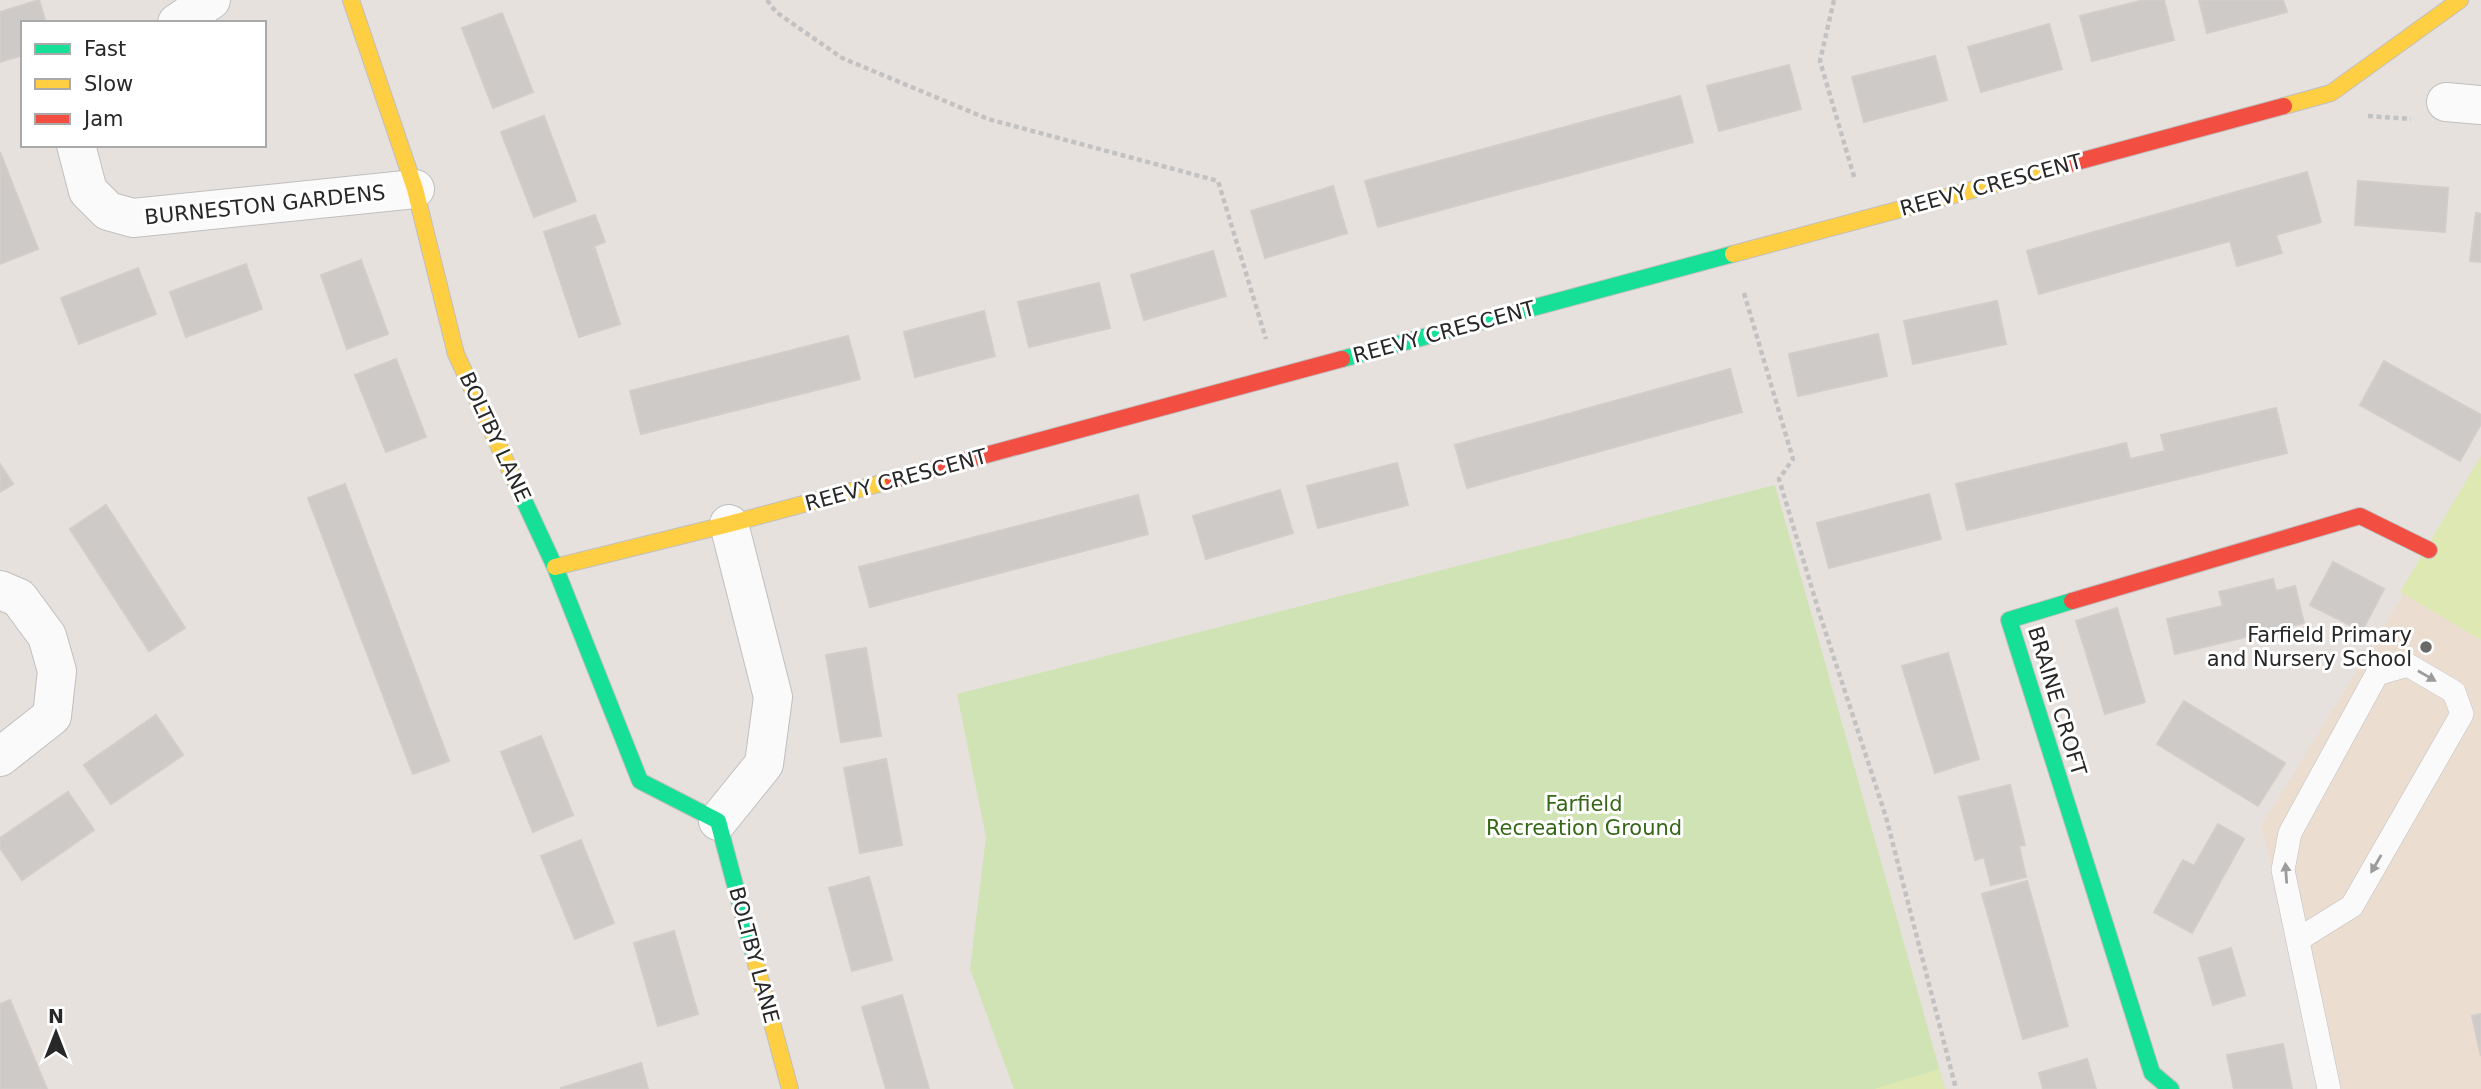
<svg xmlns="http://www.w3.org/2000/svg" width="2481" height="1089" viewBox="0 0 2481 1089" font-family="'DejaVu Sans',sans-serif">
  <style>
    .education { fill: #ebded1 }
    .green { fill: #d0e3b4 }
    .pitch { fill: #dde8b2 }
    .building { fill: #cdcac7; stroke: #d2cdca; stroke-width: 2 }
    .lines { fill: none; stroke-linecap: round; stroke-linejoin: round }
    .lane-casing { stroke: #c0bfbf; stroke-width: 24 }
    .street-casing { stroke: #c0bfbf; stroke-width: 40 }
    .fast-casing { stroke: #c0bfbf; stroke-width: 18 }
    .slow-casing { stroke: #c0bfbf; stroke-width: 18 }
    .jam-casing { stroke: #c0bfbf; stroke-width: 18 }
    .path { stroke: #c3c2c2; stroke-width: 4.5; stroke-dasharray: 5 3.5; stroke-linecap: butt }
    .lane { stroke: #fbfafa; stroke-width: 23 }
    .street { stroke: #fbfafa; stroke-width: 38 }
    .fast { stroke: #16e098; stroke-width: 16 }
    .slow { stroke: #ffcf43; stroke-width: 16 }
    .jam { stroke: #f24e42; stroke-width: 16 }
    .oneway { fill: #9c9c9c }
    .poi-dot { fill: #6b6967; stroke: #fff; stroke-width: 2.5 }
    .labels { text-anchor: middle; stroke-width: 6; stroke-linejoin: round; paint-order: stroke }
    .street-label { font-size: 21px; fill: #282828; stroke: #fff }
    .poi-label { font-size: 21px; fill: #282828; stroke: #fff; text-anchor: end }
    .park-label { font-size: 21px; fill: #356717; stroke: #fff }
  </style>
  <rect width="100%" height="100%" fill="#e7e1dd"/>
  <!-- education -->
  <path class="education" d="M 2481,469 L 2481,1089 L 2329,1089 L 2261,826 Z"/>
  <!-- green -->
  <path class="green" d="M 1775,485 L 1945,1089 L 1014,1089 L 970,969 L 986,837 L 957,694 Z"/>
  <!-- pitch -->
  <path class="pitch" d="M 2481,456 L 2481,640 L 2400,592 Z
    M 1939,1069 L 1945,1089 L 1874,1089 Z"/>
  <!-- building -->
  <path class="building" d="M 39,0 L 46,23 L 23,23 L 23,55 L 0,62 L 0,12 Z
    M 2144,0 L 2164,0 L 2174,40 L 2092,61 L 2080,16 Z
    M 2199,0 L 2283,0 L 2287,12 L 2207,33 Z
    M 502,13 L 533,92 L 493,108 L 462,28 Z
    M 2049,24 L 2062,69 L 1981,92 L 1968,47 Z
    M 1935,56 L 1947,100 L 1864,122 L 1852,77 Z
    M 1789,65 L 1801,109 L 1719,131 L 1707,86 Z
    M 1680,96 L 1693,142 L 1378,227 L 1365,181 Z
    M 544,116 L 576,201 L 534,217 L 501,132 Z
    M 0,152 L 38,249 L 0,264 Z
    M 2307,172 L 2321,222 L 2276,235 L 2282,253 L 2237,266 L 2230,241 L 2039,294 L 2027,251 Z
    M 2358,181 L 2448,188 L 2445,232 L 2355,225 Z
    M 1333,186 L 1347,233 L 1265,258 L 1251,211 Z
    M 2476,213 L 2481,214 L 2481,262 L 2470,261 Z
    M 595,215 L 605,242 L 594,246 L 620,324 L 579,337 L 544,232 Z
    M 1213,251 L 1226,296 L 1144,320 L 1131,275 Z
    M 361,260 L 388,334 L 347,349 L 321,275 Z
    M 246,264 L 262,309 L 186,337 L 170,292 Z
    M 138,268 L 156,314 L 79,344 L 61,298 Z
    M 1099,283 L 1110,328 L 1029,347 L 1018,302 Z
    M 1997,301 L 2006,344 L 1913,364 L 1904,321 Z
    M 984,311 L 995,356 L 915,377 L 904,332 Z
    M 1878,334 L 1887,376 L 1798,396 L 1789,354 Z
    M 848,336 L 860,379 L 641,434 L 630,391 Z
    M 396,359 L 426,437 L 386,452 L 355,375 Z
    M 2384,361 L 2481,415 L 2481,424 L 2460,461 L 2360,405 Z
    M 1730,369 L 1742,412 L 1467,488 L 1455,445 Z
    M 2276,408 L 2287,453 L 1967,530 L 1956,484 L 2126,443 L 2130,459 L 2165,451 L 2161,435 Z
    M 1397,463 L 1408,505 L 1318,528 L 1307,486 Z
    M 0,464 L 13,484 L 0,492 Z
    M 345,484 L 449,761 L 413,774 L 308,498 Z
    M 1280,490 L 1293,533 L 1206,559 L 1193,516 Z
    M 1929,494 L 1941,539 L 1829,568 L 1817,523 Z
    M 1138,495 L 1148,534 L 870,607 L 859,567 Z
    M 106,505 L 185,628 L 149,651 L 70,529 Z
    M 2333,562 L 2384,589 L 2362,631 L 2310,605 Z
    M 2273,579 L 2276,591 L 2295,586 L 2304,623 L 2175,654 L 2167,619 L 2223,606 L 2219,592 Z
    M 2117,608 L 2145,702 L 2105,714 L 2076,621 Z
    M 866,648 L 881,736 L 841,742 L 826,655 Z
    M 1948,653 L 1979,759 L 1935,773 L 1902,666 Z
    M 2184,701 L 2285,763 L 2258,806 L 2157,744 Z
    M 156,715 L 183,755 L 111,804 L 84,765 Z
    M 541,736 L 573,815 L 533,832 L 501,752 Z
    M 886,759 L 902,845 L 860,853 L 844,768 Z
    M 2010,785 L 2025,845 L 2019,846 L 2026,877 L 1991,885 L 1984,857 L 1975,860 L 1959,797 Z
    M 68,792 L 94,830 L 22,880 L 0,848 L 0,838 Z
    M 2218,824 L 2244,839 L 2192,933 L 2154,912 L 2183,860 L 2194,866 Z
    M 581,840 L 614,923 L 575,939 L 541,856 Z
    M 869,877 L 892,960 L 852,971 L 829,888 Z
    M 2027,881 L 2068,1026 L 2023,1039 L 1982,894 Z
    M 674,931 L 698,1014 L 658,1026 L 634,943 Z
    M 2231,948 L 2245,995 L 2213,1005 L 2199,958 Z
    M 902,995 L 929,1089 L 886,1089 L 862,1007 Z
    M 10,1000 L 47,1089 L 0,1089 L 0,1004 Z
    M 2481,1014 L 2481,1056 L 2472,1016 Z
    M 2283,1044 L 2292,1089 L 2234,1089 L 2227,1055 Z
    M 2087,1059 L 2096,1089 L 2043,1089 L 2039,1073 Z
    M 641,1063 L 648,1089 L 561,1089 L 561,1088 Z"/>
  <g class="lines">
    <defs>
      <path id="lane" d="M 2299,939 L 2352,906 L 2462,714 L 2454,692 L 2408,665 L 2377,674 L 2290,833 L 2283,870 L 2329,1089"/>
      <path id="street" d="M 177,23 L 211,0
        M 2446,102 L 2481,105
        M 76,145 L 88,191 L 108,211 L 133,218 L 415,189
        M 0,590 L 19,598 L 47,636 L 57,671 L 52,716 L 0,757
        M 718,821 L 764,764 L 773,697 L 729,524"/>
      <path id="fast" d="M 1342,359 L 1733,254
        M 514,479 L 555,567 L 640,781 L 718,821 L 755,960
        M 2072,601 L 2009,620 L 2152,1073 L 2171,1089"/>
      <path id="slow" d="M 351,0 L 415,189 L 456,354 L 514,479
        M 2284,106 L 2331,93 L 2460,0
        M 1733,254 L 2069,164
        M 555,567 L 729,524 L 893,480
        M 755,960 L 790,1089"/>
      <path id="jam" d="M 2069,164 L 2284,106
        M 893,480 L 1342,359
        M 2072,601 L 2360,516 L 2429,550"/>
    </defs>
    <!-- lane casing -->
    <use href="#lane" class="lane-casing"/>
    <!-- street casing -->
    <use href="#street" class="street-casing"/>
    <!-- fast casing -->
    <use href="#fast" class="fast-casing"/>
    <!-- slow casing -->
    <use href="#slow" class="slow-casing"/>
    <!-- jam casing -->
    <use href="#jam" class="jam-casing"/>
    <!-- path -->
    <path class="path" d="M 767,0 L 776,12 L 842,58 L 988,119 L 1218,181 L 1266,339
      M 1834,0 L 1820,61 L 1855,180
      M 2368,116 L 2411,119
      M 1744,293 L 1793,459 L 1779,479 L 1819,612 L 1886,817 L 1956,1089"/>
    <!-- lane -->
    <use href="#lane" class="lane"/>
    <!-- street -->
    <use href="#street" class="street"/>
    <!-- fast -->
    <use href="#fast" class="fast"/>
    <!-- slow -->
    <use href="#slow" class="slow"/>
    <!-- jam -->
    <use href="#jam" class="jam"/>
  </g>
  <!-- one-way arrows -->
  <defs><path id="oneway-solid" d="M-6-.8H1V-3.2L6.5 0L1 3.2V.8H-6Z" transform="scale(1.75)"/></defs>
  <g class="oneway">
    <use href="#oneway-solid" transform="translate(2427 676) rotate(30)"/>
    <use href="#oneway-solid" transform="translate(2376 864) rotate(120)"/>
    <use href="#oneway-solid" transform="translate(2286 873) rotate(-94)"/>
  </g>
  <!-- markers -->
  <circle class="poi-dot" cx="2426" cy="647" r="7"/>
  <g class="labels">
    <!-- street labels -->
    <g class="street-label">
      <text transform="translate(1991 185) rotate(-15)" y="7">REEVY CRESCENT</text>
      <text transform="translate(265 205) rotate(-6)" y="7">BURNESTON GARDENS</text>
      <text transform="translate(1444 332) rotate(-15)" y="7">REEVY CRESCENT</text>
      <text transform="translate(495 437) rotate(65)" y="7">BOLTBY LANE</text>
      <text transform="translate(896 480) rotate(-15)" y="7">REEVY CRESCENT</text>
      <text transform="translate(2057 701) rotate(73)" y="7">BRAINE CROFT</text>
      <text transform="translate(754 955) rotate(75)" y="7">BOLTBY LANE</text>
    </g>
    <!-- poi labels -->
    <g class="poi-label">
      <text x="2412" y="642">Farfield Primary<tspan x="2412" dy="24">and Nursery School</tspan></text>
    </g>
    <!-- park labels -->
    <g class="park-label">
      <text x="1584" y="811">Farfield<tspan x="1584" dy="24">Recreation Ground</tspan></text>
    </g>
  </g>
  <!-- legend -->
  <rect x="21" y="21" width="245" height="126" fill="#ffffff" stroke="#a9a9a9" stroke-width="2"/>
  <rect x="35" y="44" width="35" height="10" fill="#16e098" stroke="#a9a9a9" stroke-width="2"/>
  <text x="84" y="56" font-size="21" fill="#282828">Fast</text>
  <rect x="35" y="79" width="35" height="10" fill="#ffcf43" stroke="#a9a9a9" stroke-width="2"/>
  <text x="84" y="91" font-size="21" fill="#282828">Slow</text>
  <rect x="35" y="114" width="35" height="10" fill="#f24e42" stroke="#a9a9a9" stroke-width="2"/>
  <text x="84" y="126" font-size="21" fill="#282828">Jam</text>
  <!-- north arrow -->
  <g transform="translate(56 1033)" stroke="#ffffff" stroke-width="5" paint-order="stroke">
  <path d="M0-5L12 26L0 18L-12 26Z" fill="#282828"/>
  <text y="-10" font-size="19" font-weight="bold" text-anchor="middle" fill="#282828">N</text>
  </g>
</svg>
